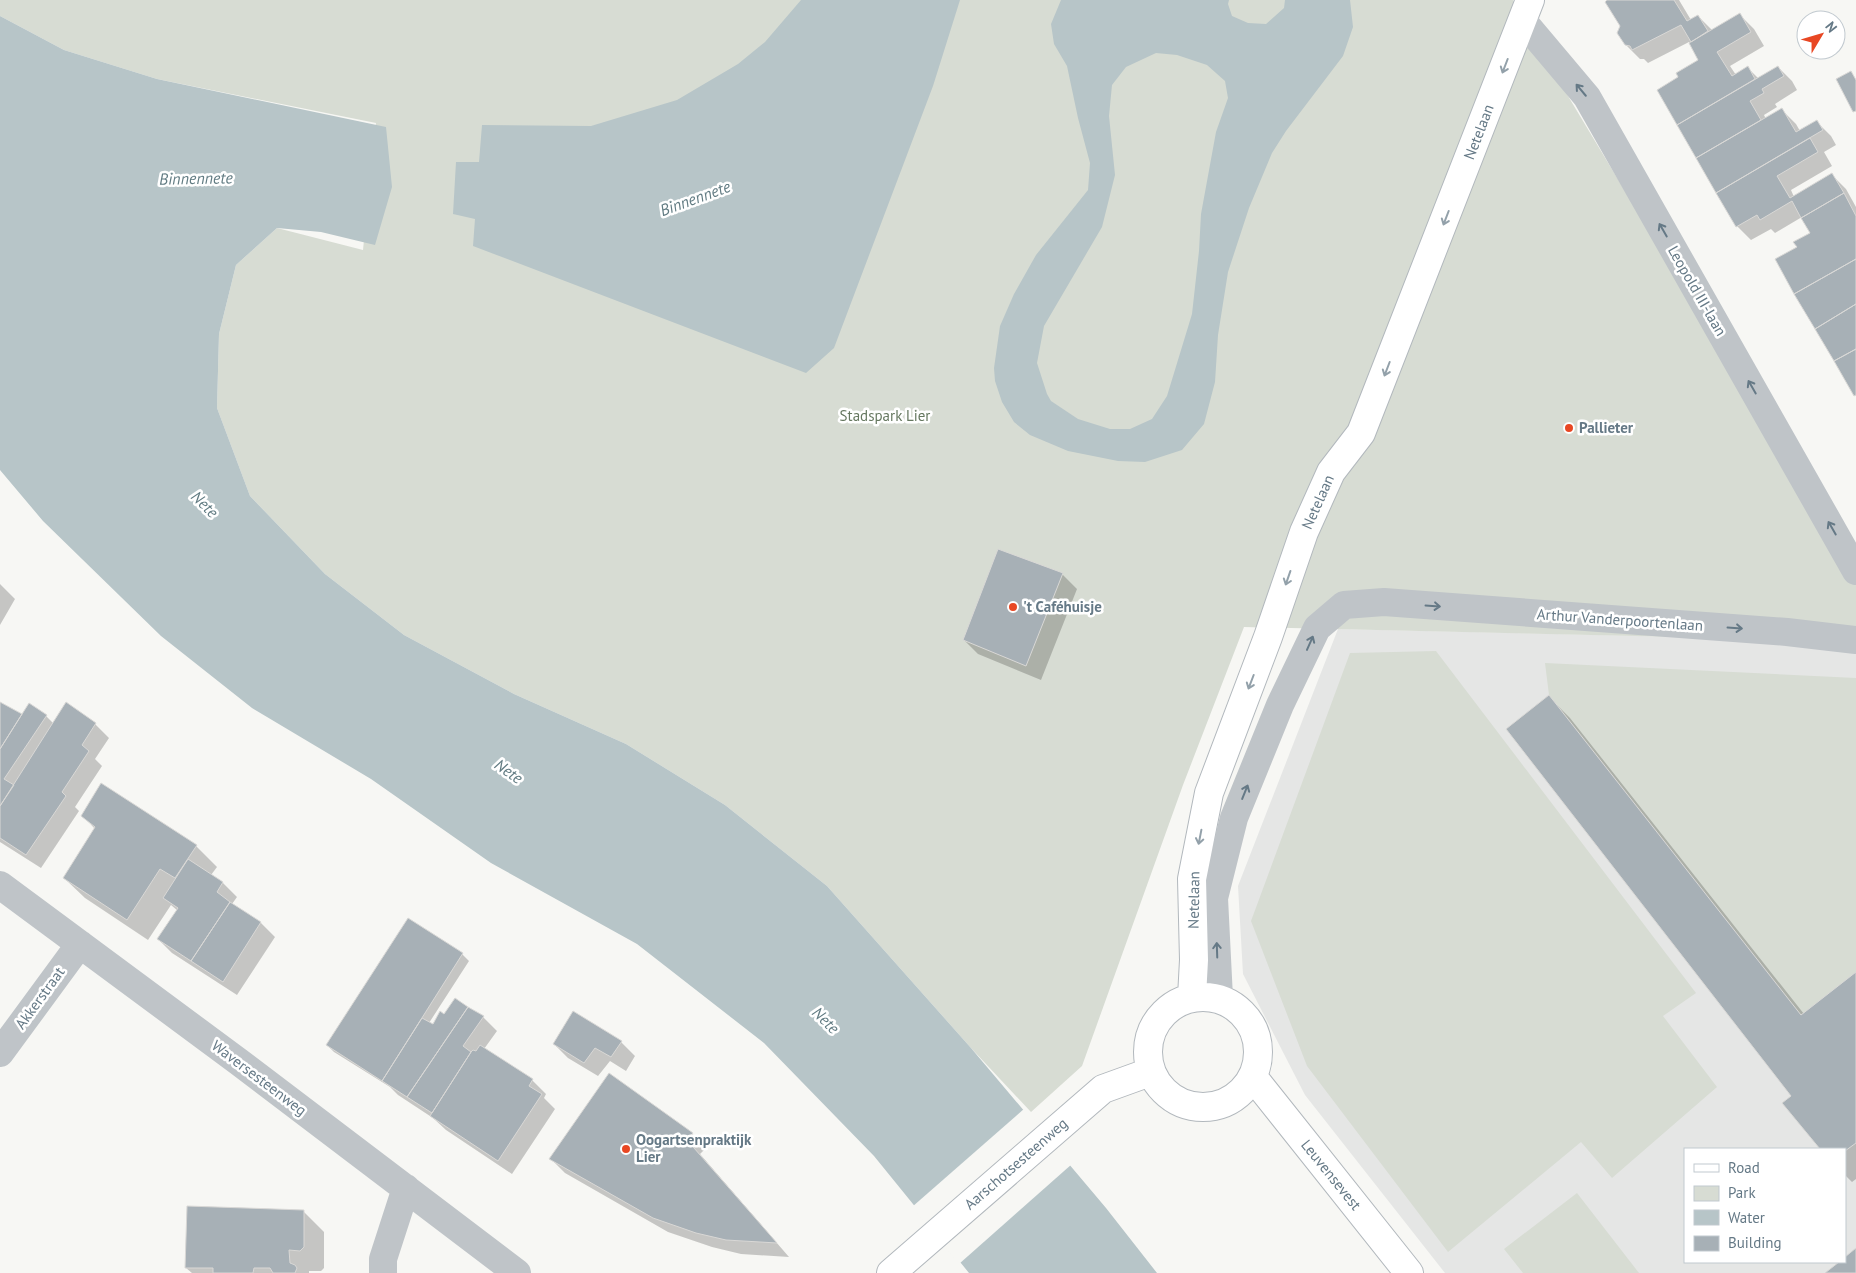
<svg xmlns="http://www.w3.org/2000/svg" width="1856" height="1273" viewBox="0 0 1856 1273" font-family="'PT Sans',sans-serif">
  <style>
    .built { fill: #e5e6e5; fill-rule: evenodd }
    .green { fill: #d7dcd3 }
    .water { fill: #b7c5c8; fill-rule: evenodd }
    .pier { fill: #f7f7f4 }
    .shadow { fill: #0003 }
    .building { fill: #a7b0b6; stroke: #d9d8d6 }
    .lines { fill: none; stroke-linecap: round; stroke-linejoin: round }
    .secondary-casing { stroke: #b2b8bd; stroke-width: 30 }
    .street { stroke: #bfc4c8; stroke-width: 28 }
    .secondary { stroke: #fff; stroke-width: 28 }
    .oneway { stroke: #93a1aa }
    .oneway2 { stroke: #657986 }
    .poi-dot { fill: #e84723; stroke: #fff; stroke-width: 2 }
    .labels { text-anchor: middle; stroke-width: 5; stroke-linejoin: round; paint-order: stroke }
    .street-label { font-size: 15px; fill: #657986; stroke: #fff }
    .park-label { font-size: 15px; fill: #667860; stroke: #fff }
    .poi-label { font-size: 15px; font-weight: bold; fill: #657986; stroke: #fff; text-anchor: start }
    .water-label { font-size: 16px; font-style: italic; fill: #617b82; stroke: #fff }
  </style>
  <rect width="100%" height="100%" fill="#f7f7f4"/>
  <!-- built -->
  <path class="built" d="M 1338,629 L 1856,641 L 1856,1273 L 1445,1273 L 1305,1095 L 1243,974 L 1238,886 ZM 1685,1149 L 1845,1149 L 1845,1262 L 1685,1262 Z"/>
  <!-- green -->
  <path class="green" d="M 0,0 L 1513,0 L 1523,21 L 1856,576 L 1856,641 L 1244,627 L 1183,785 L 1082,1066 L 1031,1112 L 971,1048 L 827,886 L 725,805 L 626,744 L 514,694 L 404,635 L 325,574 L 250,496 L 217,408 L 219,334 L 236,265 L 277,228 L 363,250 L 376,123 L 157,79 L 64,50 L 0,16 Z
    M 1436,651 L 1696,993 L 1663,1016 L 1717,1087 L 1612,1178 L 1581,1142 L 1448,1252 L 1307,1066 L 1251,921 L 1350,653 Z
    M 1545,663 L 1856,678 L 1856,972 L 1801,1015 L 1549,695 Z
    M 1577,1193 L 1639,1273 L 1523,1273 L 1504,1249 Z"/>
  <!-- water -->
  <path class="water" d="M 801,0 L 960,0 L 933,86 L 834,348 L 806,373 L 473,246 L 475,219 L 453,214 L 456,162 L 479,162 L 482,125 L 591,126 L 677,100 L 738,64 L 765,42 Z
    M 1061,0 L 1229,0 L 1228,4 L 1232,16 L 1248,23 L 1266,24 L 1284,8 L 1285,0 L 1350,0 L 1353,27 L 1343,56 L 1286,131 L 1272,153 L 1249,208 L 1228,272 L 1218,335 L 1215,382 L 1204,424 L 1182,450 L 1145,462 L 1118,461 L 1068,451 L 1030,435 L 1014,422 L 1002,402 L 995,381 L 994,368 L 1000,326 L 1014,294 L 1036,255 L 1088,190 L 1090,163 L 1078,118 L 1067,66 L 1054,44 L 1051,24 ZM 1156,53 L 1177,55 L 1207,65 L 1225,81 L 1228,98 L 1216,132 L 1201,214 L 1199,251 L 1192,314 L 1167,396 L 1152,419 L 1130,429 L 1110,429 L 1078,419 L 1051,401 L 1047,394 L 1037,363 L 1044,326 L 1102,227 L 1115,175 L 1109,116 L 1112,85 L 1126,67 Z
    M 0,16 L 64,50 L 157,79 L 386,127 L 392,187 L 375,245 L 321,232 L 277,228 L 236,265 L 219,334 L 217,408 L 250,496 L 325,574 L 404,635 L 514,694 L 626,744 L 725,805 L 827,886 L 971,1048 L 1106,1208 L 1157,1273 L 969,1273 L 874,1156 L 764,1043 L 637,944 L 491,863 L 371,779 L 252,708 L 161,636 L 43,521 L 0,470 Z"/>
  <!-- pier -->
  <path class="pier" d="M 1025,1108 L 1072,1164 L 959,1264 L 912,1207 Z"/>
  <!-- shadow -->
  <path class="shadow" d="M 1610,0 L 1679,0 L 1691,20 L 1698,16 L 1712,30 L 1740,15 L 1754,29 L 1764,46 L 1730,66 L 1736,75 L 1748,68 L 1758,78 L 1778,67 L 1792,81 L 1797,90 L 1775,104 L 1777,107 L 1764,115 L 1766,119 L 1782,110 L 1796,124 L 1800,131 L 1817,122 L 1831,136 L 1836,145 L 1824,152 L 1832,166 L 1791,190 L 1794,197 L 1832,175 L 1846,189 L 1856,207 L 1856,396 L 1799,247 L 1812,234 L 1802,217 L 1775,233 L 1771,229 L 1751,240 L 1737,226 L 1658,91 L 1680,78 L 1700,60 L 1689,42 L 1648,63 L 1644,59 L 1640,59 L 1626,45 L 1621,26 Z
    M 998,550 L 1063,575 L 1077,589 L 1041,680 L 978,654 L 964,640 Z
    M 0,584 L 15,599 L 0,625 Z
    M 1549,697 L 1570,718 L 1804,1014 L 1856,973 L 1856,1179 L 1852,1182 L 1845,1175 L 1845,1149 L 1822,1149 L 1784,1103 L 1793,1097 Z
    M 0,703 L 22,716 L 46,716 L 54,724 L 95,724 L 109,738 L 95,759 L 102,766 L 75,807 L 79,811 L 41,868 L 0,842 Z
    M 83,816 L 196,846 L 217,867 L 211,875 L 223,883 L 237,897 L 232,904 L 261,923 L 275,937 L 237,995 L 172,953 L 158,939 L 178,911 L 171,905 L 148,940 L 85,898 L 64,878 L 95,829 Z
    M 462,954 L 469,961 L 429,1023 L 433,1025 L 445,1016 L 483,1017 L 497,1031 L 484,1049 L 532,1080 L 546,1094 L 544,1098 L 555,1109 L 512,1174 L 446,1130 L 433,1118 L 398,1095 L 390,1087 L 334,1052 L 327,1045 Z
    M 621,1042 L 635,1056 L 626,1071 L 610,1061 L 598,1076 L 568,1058 L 554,1044 Z
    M 692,1134 L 706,1148 L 700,1154 L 789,1257 L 741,1254 L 712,1247 L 668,1232 L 565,1173 L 551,1159 Z
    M 303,1211 L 324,1232 L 324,1268 L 321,1271 L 309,1271 L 309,1273 L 192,1273 L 186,1268 Z"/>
  <!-- building -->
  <path class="building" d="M 1607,0 L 1674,0 L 1687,21 L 1698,15 L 1708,31 L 1691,42 L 1681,25 L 1632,50 L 1630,46 L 1625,45 L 1617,33 L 1620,26 L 1605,2 Z
    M 1740,13 L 1751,32 L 1717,52 L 1732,76 L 1748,66 L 1755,79 L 1677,125 L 1657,90 L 1678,77 L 1676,73 L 1698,60 L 1689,43 Z
    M 1778,66 L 1784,76 L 1762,89 L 1764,93 L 1750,101 L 1761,120 L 1696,158 L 1677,125 Z
    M 1851,71 L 1856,80 L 1856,111 L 1853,112 L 1836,79 Z
    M 1782,108 L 1796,132 L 1817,120 L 1823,130 L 1716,193 L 1696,158 Z
    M 1810,138 L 1818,152 L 1777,176 L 1790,198 L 1832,173 L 1844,193 L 1801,218 L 1792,201 L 1760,220 L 1757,215 L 1736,227 L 1716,193 Z
    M 1844,193 L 1856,216 L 1856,259 L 1794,294 L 1775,259 L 1797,247 L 1793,242 L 1810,233 L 1801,218 Z
    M 1856,259 L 1856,304 L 1815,329 L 1794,294 Z
    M 1856,304 L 1856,349 L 1834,361 L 1815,329 Z
    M 1856,349 L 1856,395 L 1854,396 L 1834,361 Z
    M 998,549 L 1063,573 L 1026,666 L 963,640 Z
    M 1549,695 L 1801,1015 L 1856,972 L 1856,1143 L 1845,1151 L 1845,1149 L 1820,1149 L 1782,1103 L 1791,1096 L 1506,729 Z
    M 0,702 L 22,714 L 0,749 Z
    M 66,702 L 96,723 L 82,745 L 89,751 L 62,792 L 66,796 L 26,855 L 0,838 L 0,806 Z
    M 29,703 L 47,715 L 4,779 L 14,785 L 0,806 L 0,749 Z
    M 101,783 L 197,845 L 175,878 L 160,869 L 127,920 L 63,878 L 95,827 L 81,816 Z
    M 188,859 L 223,882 L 217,892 L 230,902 L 191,961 L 157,939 L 178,908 L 163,898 Z
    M 230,902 L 261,922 L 223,982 L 191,961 Z
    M 408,918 L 463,953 L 382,1081 L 326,1045 Z
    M 455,998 L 468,1007 L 407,1097 L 382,1081 L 422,1018 L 433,1024 L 440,1011 L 444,1014 Z
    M 468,1007 L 484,1016 L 463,1046 L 471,1052 L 432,1113 L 407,1097 Z
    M 573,1011 L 622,1041 L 611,1057 L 595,1048 L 584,1063 L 553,1044 Z
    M 480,1045 L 533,1079 L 529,1086 L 542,1094 L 498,1161 L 430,1116 L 471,1052 L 473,1050 L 476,1051 Z
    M 609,1073 L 693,1133 L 687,1140 L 777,1243 L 726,1240 L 696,1233 L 653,1218 L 549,1159 Z
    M 187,1206 L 304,1210 L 304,1247 L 300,1251 L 289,1250 L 290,1263 L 295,1265 L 297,1268 L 295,1273 L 273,1273 L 270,1268 L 254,1268 L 253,1273 L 213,1273 L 213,1268 L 185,1268 Z
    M 1856,1248 L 1856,1273 L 1825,1273 L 1839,1262 L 1845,1262 L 1845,1257 Z"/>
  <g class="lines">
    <defs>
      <path id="secondary" d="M1148 1052a55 55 0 1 1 110 0a55 55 0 1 1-110 0Z
        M 1192,997 L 1194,960 L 1192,879 L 1209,793 L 1268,637 L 1304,532 L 1331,472 L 1361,433 L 1530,0
        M 1253,1077 L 1409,1273
        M 891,1273 L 1103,1089 L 1150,1072"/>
    </defs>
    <!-- secondary casing -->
    <use href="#secondary" class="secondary-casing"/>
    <!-- street -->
    <path class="street" d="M 1523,21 L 1587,97 L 1856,571
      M 0,885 L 239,1062 L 517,1273
      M 1219,998 L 1214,898 L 1234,818 L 1280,705 L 1317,628 L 1344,605 L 1384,602 L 1787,632 L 1856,640
      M 0,1053 L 80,944
      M 383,1273 L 383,1259 L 406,1188"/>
    <!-- secondary -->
    <use href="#secondary" class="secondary"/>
  </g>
  <!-- one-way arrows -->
  <defs><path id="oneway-shaft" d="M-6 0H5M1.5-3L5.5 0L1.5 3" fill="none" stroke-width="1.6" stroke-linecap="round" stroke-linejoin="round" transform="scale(1.25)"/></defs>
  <g class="oneway">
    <use href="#oneway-shaft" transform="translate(1505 66) rotate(111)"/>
    <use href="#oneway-shaft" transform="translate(1446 218) rotate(111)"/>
    <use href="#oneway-shaft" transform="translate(1387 369) rotate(111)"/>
    <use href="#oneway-shaft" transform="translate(1288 578) rotate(109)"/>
    <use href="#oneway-shaft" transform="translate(1251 682) rotate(111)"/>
    <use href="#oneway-shaft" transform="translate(1200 837) rotate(101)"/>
  </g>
  <g class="oneway2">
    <use href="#oneway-shaft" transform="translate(1581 90) rotate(-130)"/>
    <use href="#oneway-shaft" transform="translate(1663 230) rotate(-120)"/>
    <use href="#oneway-shaft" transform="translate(1752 387) rotate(-120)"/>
    <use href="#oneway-shaft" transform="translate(1832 528) rotate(-120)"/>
    <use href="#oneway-shaft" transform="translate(1433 606) rotate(4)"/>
    <use href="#oneway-shaft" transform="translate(1735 628) rotate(4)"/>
    <use href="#oneway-shaft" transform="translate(1310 643) rotate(-66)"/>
    <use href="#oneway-shaft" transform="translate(1245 792) rotate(-68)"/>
    <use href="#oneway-shaft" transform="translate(1217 950) rotate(-92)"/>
  </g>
  <!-- markers -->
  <g class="poi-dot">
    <circle cx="1569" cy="428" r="5"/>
    <circle cx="1013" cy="607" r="5"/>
    <circle cx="626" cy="1149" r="5"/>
  </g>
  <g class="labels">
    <!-- street labels -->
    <g class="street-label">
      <text transform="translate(1479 132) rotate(-69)" y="5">Netelaan</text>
      <text transform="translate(1697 291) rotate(60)" y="5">Leopold III-laan</text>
      <text transform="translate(1318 502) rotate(-66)" y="5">Netelaan</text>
      <text transform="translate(1620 620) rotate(4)" y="5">Arthur Vanderpoortenlaan</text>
      <text transform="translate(1194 900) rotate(-89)" y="5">Netelaan</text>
      <text transform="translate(40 998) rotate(-54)" y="5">Akkerstraat</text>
      <text transform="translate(259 1078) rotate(37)" y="5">Waversesteenweg</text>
      <text transform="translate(1016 1164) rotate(-41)" y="5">Aarschotsesteenweg</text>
      <text transform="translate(1331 1175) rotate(51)" y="5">Leuvensevest</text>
    </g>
    <!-- park labels -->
    <g class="park-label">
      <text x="885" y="421">Stadspark Lier</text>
    </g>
    <!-- poi labels -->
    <g class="poi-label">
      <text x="1579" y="433">Pallieter</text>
      <text x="1023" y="612">'t Caféhuisje</text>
      <text x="636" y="1145">Oogartsenpraktijk<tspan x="636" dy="17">Lier</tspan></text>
    </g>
    <!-- water labels -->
    <g class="water-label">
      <text transform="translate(196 178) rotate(-1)" y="6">Binnennete</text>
      <text transform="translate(695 198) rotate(-20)" y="6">Binnennete</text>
      <text transform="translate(205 504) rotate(44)" y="6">Nete</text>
      <text transform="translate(509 771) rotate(35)" y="6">Nete</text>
      <text transform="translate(826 1020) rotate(44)" y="6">Nete</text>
    </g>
  </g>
  <!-- legend -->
  <rect x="1684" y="1148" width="162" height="115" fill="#ffffff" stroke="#c1c9cf"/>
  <rect x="1694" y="1164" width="25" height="8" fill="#ffffff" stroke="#c1c9cf"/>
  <text x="1728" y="1173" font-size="15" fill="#657986">Road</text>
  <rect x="1694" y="1186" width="25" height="15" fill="#d7dcd3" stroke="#c1c9cf"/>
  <text x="1728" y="1198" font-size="15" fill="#657986">Park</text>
  <rect x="1694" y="1210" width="25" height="15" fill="#b7c5c8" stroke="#c1c9cf"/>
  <text x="1728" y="1223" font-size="15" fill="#657986">Water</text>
  <rect x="1694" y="1236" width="25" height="15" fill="#a7b0b6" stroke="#c1c9cf"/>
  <text x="1728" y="1248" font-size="15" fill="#657986">Building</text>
  <!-- north arrow -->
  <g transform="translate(1821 35) rotate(52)"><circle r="24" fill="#ffffff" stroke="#c1c9cf"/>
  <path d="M0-4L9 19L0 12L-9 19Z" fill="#e84723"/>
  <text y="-8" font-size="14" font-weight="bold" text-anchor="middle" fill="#657986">N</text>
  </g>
</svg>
